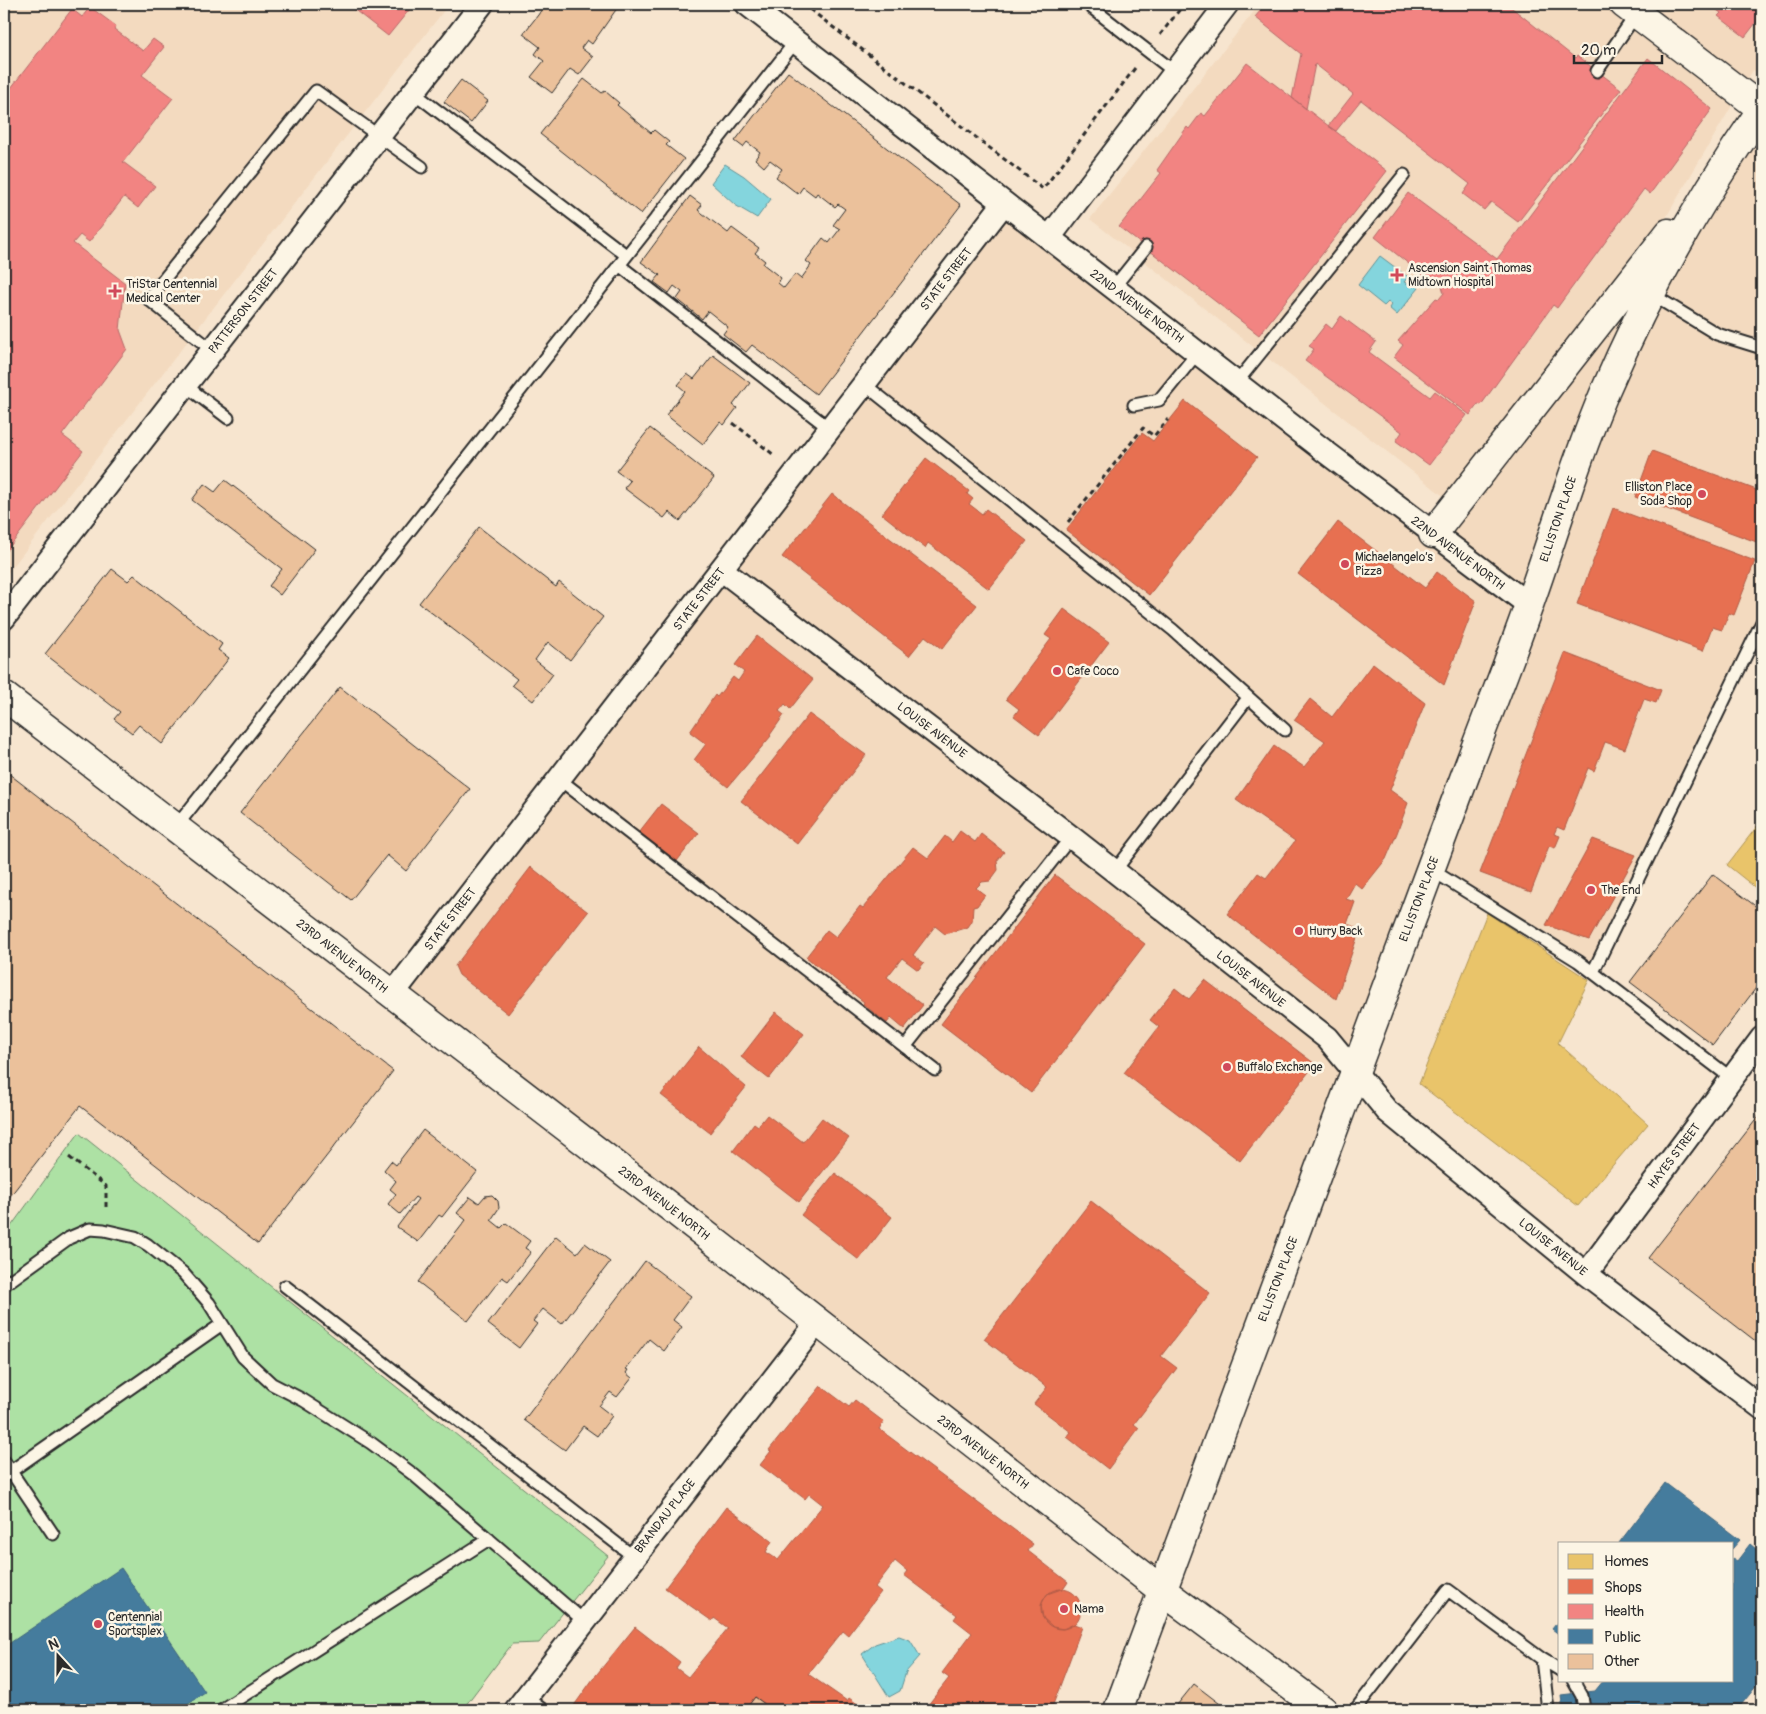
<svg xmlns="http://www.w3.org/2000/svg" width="1766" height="1714" viewBox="0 0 1766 1714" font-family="Pangolin,sans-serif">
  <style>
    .built { fill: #f3dabf }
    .green { fill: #ade1a4; stroke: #6c8668 }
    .water { fill: #84d5dd; stroke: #609196 }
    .homes { fill: #e9c46a; stroke: #b09657 }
    .shops { fill: #e76f51; stroke: #af5b46 }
    .health { fill: #f28482; stroke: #b66968 }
    .public { fill: #457b9d; stroke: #3d637b }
    .building { fill: #ebc19b; stroke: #2b2b2b }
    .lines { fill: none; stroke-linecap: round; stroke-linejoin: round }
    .service-casing { stroke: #2b2b2b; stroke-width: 15 }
    .minor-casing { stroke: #2b2b2b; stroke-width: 26 }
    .tertiary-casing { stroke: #2b2b2b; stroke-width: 31 }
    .secondary-casing { stroke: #2b2b2b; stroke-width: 31 }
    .path { stroke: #2b2b2b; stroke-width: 3; stroke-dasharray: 5 4; stroke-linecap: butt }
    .service { stroke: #fcf5e5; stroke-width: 11 }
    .minor { stroke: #fcf5e5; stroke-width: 22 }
    .tertiary { stroke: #fcf5e5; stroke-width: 28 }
    .secondary { stroke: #fcf5e5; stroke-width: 28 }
    .poi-dot { fill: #d1495b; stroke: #fcf5e5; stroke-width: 2 }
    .labels { text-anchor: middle; stroke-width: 5; stroke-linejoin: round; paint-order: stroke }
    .poi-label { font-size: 12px; fill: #2b2b2b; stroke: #fcf5e5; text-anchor: start }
    .street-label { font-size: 12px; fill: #2b2b2b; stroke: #fcf5e5 }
  </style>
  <rect width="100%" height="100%" fill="#f7e5cf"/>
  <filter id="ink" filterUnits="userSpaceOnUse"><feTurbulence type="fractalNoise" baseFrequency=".02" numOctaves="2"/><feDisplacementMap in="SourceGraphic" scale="10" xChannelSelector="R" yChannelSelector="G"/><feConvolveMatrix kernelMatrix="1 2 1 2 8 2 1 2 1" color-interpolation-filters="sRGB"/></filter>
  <g filter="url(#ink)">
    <!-- built -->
    <path class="built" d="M 4,4 L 449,4 L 4,578 Z
      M 1260,4 L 1762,4 L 1762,76 L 1753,70 L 1625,287 L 1762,109 L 1762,622 L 1593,972 L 1430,870 L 1163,1591 L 402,1002 L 416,963 L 1004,203 L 1432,534 L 1455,505 L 1090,219 Z"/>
    <!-- green -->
    <path class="green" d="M 79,1133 L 608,1556 L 539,1643 L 512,1644 L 462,1710 L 4,1710 L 4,1236 Z"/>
    <!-- water -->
    <path class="water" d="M 725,164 L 744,176 L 771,199 L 757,218 L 735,205 L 711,183 Z
      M 1380,256 L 1408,277 L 1404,282 L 1408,284 L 1411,281 L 1419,288 L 1397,315 L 1389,308 L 1391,305 L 1388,302 L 1384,306 L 1358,285 Z
      M 899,1636 L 910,1640 L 920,1656 L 906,1672 L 900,1691 L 889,1697 L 862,1654 L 875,1644 Z"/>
    <!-- homes -->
    <path class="homes" d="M 1762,820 L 1762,893 L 1727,865 Z
      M 1487,913 L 1589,980 L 1558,1043 L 1648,1124 L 1578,1206 L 1419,1084 Z"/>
    <!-- shops -->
    <path class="shops" d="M 1185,401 L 1257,457 L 1149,595 L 1066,530 L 1142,433 L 1153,441 Z
      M 1652,451 L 1762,492 L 1762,544 L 1635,497 Z
      M 926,458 L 969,491 L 967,494 L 973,499 L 969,504 L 982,514 L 986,509 L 1027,541 L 989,589 L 928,543 L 925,548 L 882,514 Z
      M 832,494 L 977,605 L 942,649 L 925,636 L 909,656 L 782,557 Z
      M 1613,508 L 1755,561 L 1734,615 L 1729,613 L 1722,630 L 1712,627 L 1703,651 L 1577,604 Z
      M 1338,522 L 1425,588 L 1437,572 L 1476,601 L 1444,685 L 1298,574 Z
      M 1064,609 L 1109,642 L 1039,735 L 1014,716 L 1019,709 L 1006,699 L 1051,639 L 1045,635 Z
      M 757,636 L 813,680 L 790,709 L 785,704 L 779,711 L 784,715 L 770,735 L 771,736 L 728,787 L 694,760 L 706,744 L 690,732 L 715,695 L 717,697 L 733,677 L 738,681 L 744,672 L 735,665 Z
      M 1565,653 L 1661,690 L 1656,703 L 1644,699 L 1625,749 L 1605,742 L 1594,771 L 1588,768 L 1564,830 L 1557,827 L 1554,834 L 1560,836 L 1555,848 L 1549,846 L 1531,892 L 1480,873 Z
      M 1373,663 L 1425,703 L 1390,790 L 1408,803 L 1397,833 L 1386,859 L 1362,889 L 1355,883 L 1346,899 L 1355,902 L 1347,924 L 1360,929 L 1336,999 L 1227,914 L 1258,873 L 1266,878 L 1295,841 L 1236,800 L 1274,746 L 1304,767 L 1325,741 L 1294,720 L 1310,699 L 1332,717 Z
      M 809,714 L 866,755 L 797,844 L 741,801 Z
      M 661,804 L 699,833 L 677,861 L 639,832 Z
      M 960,831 L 975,842 L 981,834 L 1004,852 L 997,861 L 998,870 L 990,881 L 982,882 L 976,888 L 985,895 L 977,906 L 973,907 L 972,921 L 968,927 L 945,934 L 935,926 L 913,955 L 924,963 L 918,970 L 902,958 L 887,977 L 923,1005 L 904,1029 L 891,1018 L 887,1023 L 863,1004 L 864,1002 L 806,957 L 827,930 L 836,937 L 860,906 L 863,908 L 913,847 L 928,858 L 945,836 L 952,842 Z
      M 1593,839 L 1636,855 L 1589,940 L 1546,925 Z
      M 531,867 L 588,912 L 508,1014 L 459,975 L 455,966 Z
      M 1055,875 L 1145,944 L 1031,1093 L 941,1024 Z
      M 1205,980 L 1315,1064 L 1240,1161 L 1124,1073 L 1159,1027 L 1150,1020 L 1175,988 L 1189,999 Z
      M 776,1012 L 804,1034 L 769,1079 L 741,1057 Z
      M 699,1047 L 746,1087 L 710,1133 L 661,1095 Z
      M 767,1115 L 803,1142 L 822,1118 L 849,1138 L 799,1202 L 733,1151 L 754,1123 L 758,1126 Z
      M 835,1173 L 892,1217 L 859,1260 L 801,1215 Z
      M 1091,1201 L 1210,1293 L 1161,1356 L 1177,1368 L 1134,1424 L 1139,1428 L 1108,1469 L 1067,1437 L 1071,1432 L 1034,1404 L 1047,1387 L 984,1339 Z
      M 821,1386 L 849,1407 L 855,1400 L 884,1422 L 879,1429 L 1033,1544 L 1028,1551 L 1068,1582 L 1064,1588 L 1047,1594 L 1041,1605 L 1043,1618 L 1053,1627 L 1063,1629 L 1074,1624 L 1082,1627 L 1051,1710 L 924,1710 L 949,1678 L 942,1673 L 972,1633 L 954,1619 L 957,1615 L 904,1575 L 907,1571 L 895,1561 L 875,1587 L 881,1592 L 848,1635 L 843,1631 L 808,1674 L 847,1701 L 849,1698 L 866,1710 L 773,1710 L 755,1697 L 745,1710 L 577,1710 L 573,1707 L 593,1679 L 635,1627 L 680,1662 L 676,1668 L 688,1677 L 728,1628 L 714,1618 L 712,1621 L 665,1588 L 726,1507 L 772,1541 L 766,1552 L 778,1560 L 823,1505 L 809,1494 L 805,1499 L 760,1465 L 771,1451 L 769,1450 Z
      M1041 1609a20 20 0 1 1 40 0a20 20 0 1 1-40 0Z"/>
    <!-- health -->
    <path class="health" d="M 347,4 L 414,4 L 388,36 Z
      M 1266,4 L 1507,4 L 1575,58 L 1577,56 L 1621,89 L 1518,222 L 1491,202 L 1484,210 L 1463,194 L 1470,184 L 1361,100 L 1336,131 L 1328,126 L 1353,94 L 1315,64 L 1306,109 L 1292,98 L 1301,54 L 1255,17 Z
      M 1709,4 L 1762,4 L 1760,10 L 1762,15 L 1745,37 L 1718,16 L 1721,13 Z
      M 90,7 L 116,26 L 114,29 L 143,51 L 153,39 L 164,47 L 142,75 L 173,98 L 123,162 L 155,186 L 138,208 L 124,197 L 89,242 L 80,235 L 73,243 L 125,283 L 120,330 L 127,349 L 62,435 L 83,451 L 4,554 L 4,97 L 72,9 L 82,17 Z
      M 1648,58 L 1712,109 L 1650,194 L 1644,189 L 1557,308 L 1553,305 L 1481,405 L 1478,404 L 1470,415 L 1394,357 L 1403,345 L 1398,341 L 1436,298 L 1439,299 L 1444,293 L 1442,286 L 1436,281 L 1434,284 L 1375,237 L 1408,193 L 1497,259 Z
      M 1247,63 L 1387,171 L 1259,335 L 1119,227 L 1161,173 L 1157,170 L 1187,127 L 1189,129 L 1201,113 L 1205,116 Z
      M 1341,316 L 1376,342 L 1369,352 L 1430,397 L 1435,391 L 1467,415 L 1429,465 L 1396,441 L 1402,432 L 1305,361 L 1314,349 L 1309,346 L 1326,324 L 1332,329 Z"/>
    <!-- public -->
    <path class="public" d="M 1665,1483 L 1740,1540 L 1732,1549 L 1732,1543 L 1619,1543 Z
      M 1750,1544 L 1762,1554 L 1762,1679 L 1737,1710 L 1563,1710 L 1561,1695 L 1595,1691 L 1604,1680 L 1732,1680 L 1732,1558 L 1737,1561 Z
      M 121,1568 L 205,1692 L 178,1710 L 4,1710 L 4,1647 Z
      M 1560,1619 L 1560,1635 L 1552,1629 Z"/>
    <!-- building -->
    <path class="building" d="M 542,4 L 620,4 L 592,44 L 587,40 L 581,48 L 593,57 L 579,75 L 570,69 L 552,93 L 531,77 L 544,61 L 535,54 L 540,47 L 523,34 L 538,15 L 544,6 Z
      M 788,72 L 961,205 L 816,394 L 752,345 L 746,352 L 723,334 L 728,327 L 708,311 L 702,319 L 677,299 L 682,292 L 674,286 L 669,293 L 654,282 L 660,275 L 641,262 L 690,196 L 702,205 L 698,210 L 728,233 L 732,228 L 759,248 L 755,253 L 765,261 L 763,264 L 781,278 L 778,283 L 784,288 L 795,274 L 801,279 L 811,265 L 806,261 L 823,238 L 829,243 L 840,229 L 833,225 L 845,209 L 838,204 L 835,207 L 817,193 L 815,196 L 803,187 L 798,194 L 776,177 L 782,169 L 770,160 L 764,167 L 755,159 L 760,152 L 747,142 L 743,147 L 735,141 Z
      M 584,79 L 602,93 L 605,91 L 619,103 L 617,105 L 651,133 L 654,130 L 669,142 L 666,145 L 684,159 L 641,214 L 540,134 Z
      M 461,80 L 488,101 L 471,123 L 444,102 Z
      M 713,355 L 750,383 L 733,405 L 737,408 L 724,425 L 720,422 L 703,444 L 666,415 L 685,391 L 678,385 L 687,374 L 694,379 Z
      M 650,428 L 714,478 L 680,521 L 669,512 L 664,518 L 624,488 L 630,481 L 616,471 Z
      M 225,480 L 315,549 L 280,595 L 269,586 L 282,569 L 192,500 L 204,484 L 215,492 Z
      M 479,527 L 556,587 L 559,582 L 603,617 L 570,660 L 548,642 L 535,660 L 553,674 L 533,701 L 512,685 L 517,679 L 419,603 Z
      M 112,569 L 128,581 L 134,575 L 222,644 L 218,650 L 229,658 L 162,744 L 139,725 L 132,733 L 114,719 L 120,712 L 45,654 Z
      M 340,687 L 470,789 L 406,871 L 387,855 L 351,900 L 240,813 Z
      M 4,770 L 393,1071 L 258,1244 L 80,1106 L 4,1204 Z
      M 1713,874 L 1762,911 L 1762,980 L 1713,1045 L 1630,982 Z
      M 1762,1112 L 1762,1346 L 1648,1258 Z
      M 423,1130 L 477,1172 L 442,1217 L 439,1215 L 418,1242 L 397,1227 L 418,1199 L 415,1197 L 400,1214 L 388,1204 L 396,1194 L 390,1189 L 396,1181 L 384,1170 L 391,1161 L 396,1165 Z
      M 492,1195 L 498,1201 L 499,1208 L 491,1220 L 501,1228 L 506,1223 L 530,1241 L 525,1248 L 531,1252 L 508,1281 L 502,1277 L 468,1321 L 418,1282 L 466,1220 L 457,1213 L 470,1197 L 479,1203 L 485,1196 Z
      M 556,1236 L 577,1253 L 585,1243 L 610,1262 L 562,1324 L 543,1309 L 533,1321 L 537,1324 L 519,1348 L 488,1324 Z
      M 645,1261 L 691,1296 L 673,1320 L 682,1327 L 664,1351 L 649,1339 L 626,1369 L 628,1370 L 626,1373 L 632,1378 L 617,1397 L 610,1392 L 599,1406 L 612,1416 L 597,1436 L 583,1426 L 565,1450 L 524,1420 Z
      M 1194,1684 L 1228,1710 L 1173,1710 Z
      M 755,1697 L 773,1710 L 745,1710 Z"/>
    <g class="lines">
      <defs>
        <path id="service" d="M 1087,4 L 1176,73
          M 1597,71 L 1637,13
          M 413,92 L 626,255
          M 619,265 L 830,429
          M 1114,287 L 1146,247
          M 1651,294 L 1717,334 L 1762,348
          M 212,350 L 148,299 L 316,91 L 422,167
          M 1237,382 L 1404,175
          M 864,384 L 1173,630 L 1285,730
          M 185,385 L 228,418
          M 1134,405 L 1159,400 L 1198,352
          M 559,779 L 935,1070
          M 175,828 L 796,41
          M 1430,869 L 1578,961 L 1731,1078
          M 1114,872 L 1248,698
          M 1593,972 L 1762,622
          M 905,1047 L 1071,837
          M 4,1285 L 69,1238 L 90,1229 L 104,1230 L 135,1237 L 148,1245 L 183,1273 L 209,1303 L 243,1357 L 272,1384 L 303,1400 L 371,1443 L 414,1475 L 584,1621
          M 285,1286 L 634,1557
          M 4,1461 L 53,1534
          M 4,1476 L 222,1324
          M 1542,1659 L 1548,1710
          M 1573,1680 L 1582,1696 L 1584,1710
          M 526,1697 L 543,1710
          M 221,1710 L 489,1539
          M 1355,1710 L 1448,1590 L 1542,1659 L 1560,1670"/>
        <path id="minor" d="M 747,4 L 1327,453 L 1529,605
          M 1049,238 L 1227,4
          M 722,570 L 1071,837 L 1327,1038 L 1387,1111 L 1586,1274 L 1762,1408
          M 4,618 L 482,4
          M 392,995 L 1004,203
          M 1586,1274 L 1762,1038
          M 516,1710 L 817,1323"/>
        <path id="tertiary" d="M 4,696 L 674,1210 L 1163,1591 L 1323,1710"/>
        <path id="secondary" d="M 1624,4 L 1762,109
          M 1433,534 L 1669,233
          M 1118,1710 C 1236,1395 1351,1080 1469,765 C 1489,711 1511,657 1530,602 C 1555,531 1576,459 1606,389 C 1648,291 1701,197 1762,109"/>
      </defs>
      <!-- service casing -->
      <use href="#service" class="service-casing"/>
      <!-- minor casing -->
      <use href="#minor" class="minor-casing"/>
      <!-- tertiary casing -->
      <use href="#tertiary" class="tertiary-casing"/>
      <!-- secondary casing -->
      <use href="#secondary" class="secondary-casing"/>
      <!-- path -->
      <path class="path" d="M 803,4 L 1043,189 L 1135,68
        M 1160,35 L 1184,4
        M 733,423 L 774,455
        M 1068,522 L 1143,428 L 1154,436 L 1168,419
        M 69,1157 L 106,1186 L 106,1210"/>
      <!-- service -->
      <use href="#service" class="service"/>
      <!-- minor -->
      <use href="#minor" class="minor"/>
      <!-- tertiary -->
      <use href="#tertiary" class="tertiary"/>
      <!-- secondary -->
      <use href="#secondary" class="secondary"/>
    </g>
  </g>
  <!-- markers -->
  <g class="poi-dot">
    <path d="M1394.5 267.5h5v5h5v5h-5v5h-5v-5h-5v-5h5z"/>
    <path d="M112.5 283.5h5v5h5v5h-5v5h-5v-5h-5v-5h5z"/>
    <circle cx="1702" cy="494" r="5"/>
    <circle cx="1345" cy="564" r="5"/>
    <circle cx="1057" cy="671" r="5"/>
    <circle cx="1591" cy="890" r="5"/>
    <circle cx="1299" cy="931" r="5"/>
    <circle cx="1227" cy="1067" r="5"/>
    <circle cx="1064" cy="1609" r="5"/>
    <circle cx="98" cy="1624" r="5"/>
  </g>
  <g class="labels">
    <!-- poi labels -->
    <g class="poi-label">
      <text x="1408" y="272">Ascension Saint Thomas<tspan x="1408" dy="14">Midtown Hospital</tspan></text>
      <text x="126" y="288">TriStar Centennial<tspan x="126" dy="14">Medical Center</tspan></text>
      <text x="1692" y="491" text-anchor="end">Elliston Place<tspan x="1692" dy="14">Soda Shop</tspan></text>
      <text x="1355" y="561">Michaelangelo’s<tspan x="1355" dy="14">Pizza</tspan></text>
      <text x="1067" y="675">Cafe Coco</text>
      <text x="1601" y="894">The End</text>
      <text x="1309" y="935">Hurry Back</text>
      <text x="1237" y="1071">Buffalo Exchange</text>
      <text x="1074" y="1613">Nama</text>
      <text x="108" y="1621">Centennial<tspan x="108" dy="14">Sportsplex</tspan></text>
    </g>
    <!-- street labels -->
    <g class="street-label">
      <text transform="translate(946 279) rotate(-52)" y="4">STATE STREET</text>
      <text transform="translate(1137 306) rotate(37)" y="4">22ND AVENUE NORTH</text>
      <text transform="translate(243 311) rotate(-52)" y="4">PATTERSON STREET</text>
      <text transform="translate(1558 519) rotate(-71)" y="4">ELLISTON PLACE</text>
      <text transform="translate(1458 553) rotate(37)" y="4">22ND AVENUE NORTH</text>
      <text transform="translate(699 599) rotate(-52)" y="4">STATE STREET</text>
      <text transform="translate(932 730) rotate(37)" y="4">LOUISE AVENUE</text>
      <text transform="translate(1419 899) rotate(-69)" y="4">ELLISTON PLACE</text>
      <text transform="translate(450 919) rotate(-52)" y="4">STATE STREET</text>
      <text transform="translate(342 956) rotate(38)" y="4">23RD AVENUE NORTH</text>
      <text transform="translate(1251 979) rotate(38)" y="4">LOUISE AVENUE</text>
      <text transform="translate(1674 1156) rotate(-53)" y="4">HAYES STREET</text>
      <text transform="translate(664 1203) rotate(38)" y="4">23RD AVENUE NORTH</text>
      <text transform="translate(1553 1247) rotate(39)" y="4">LOUISE AVENUE</text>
      <text transform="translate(1278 1279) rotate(-69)" y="4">ELLISTON PLACE</text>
      <text transform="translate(983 1452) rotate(38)" y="4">23RD AVENUE NORTH</text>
      <text transform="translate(665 1516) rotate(-52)" y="4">BRANDAU PLACE</text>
    </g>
  </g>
  <!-- margin -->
  <rect width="1766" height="1714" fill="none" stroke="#fcf5e5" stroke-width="20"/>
  <rect x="10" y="10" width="1746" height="1694" fill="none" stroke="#2b2b2b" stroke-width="2" filter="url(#ink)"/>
  <!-- legend -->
  <rect x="1558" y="1542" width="175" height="140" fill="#fcf5e5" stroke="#a8a49b"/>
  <rect x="1568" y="1554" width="25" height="15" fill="#e9c46a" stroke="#a8a49b"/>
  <text x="1604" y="1566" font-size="15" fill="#2b2b2b">Homes</text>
  <rect x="1568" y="1579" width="25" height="15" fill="#e76f51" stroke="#a8a49b"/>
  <text x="1604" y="1592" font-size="15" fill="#2b2b2b">Shops</text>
  <rect x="1568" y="1604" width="25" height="15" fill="#f28482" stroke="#a8a49b"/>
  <text x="1604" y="1616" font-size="15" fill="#2b2b2b">Health</text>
  <rect x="1568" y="1629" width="25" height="15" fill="#457b9d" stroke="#a8a49b"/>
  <text x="1604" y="1642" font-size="15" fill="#2b2b2b">Public</text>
  <rect x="1568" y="1654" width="25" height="15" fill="#ebc19b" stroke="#a8a49b"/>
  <text x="1604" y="1666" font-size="15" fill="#2b2b2b">Other</text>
  <!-- north arrow -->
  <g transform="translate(58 1656) rotate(339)" stroke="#fcf5e5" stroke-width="4" paint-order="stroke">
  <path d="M0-4L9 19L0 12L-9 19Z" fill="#2b2b2b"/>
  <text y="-8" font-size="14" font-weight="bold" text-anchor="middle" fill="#2b2b2b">N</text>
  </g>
  <!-- scale -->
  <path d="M1574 55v8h88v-8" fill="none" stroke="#2b2b2b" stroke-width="2.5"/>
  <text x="1581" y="55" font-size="15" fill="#2b2b2b" stroke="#fcf5e5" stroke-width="4" paint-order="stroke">20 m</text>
</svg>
